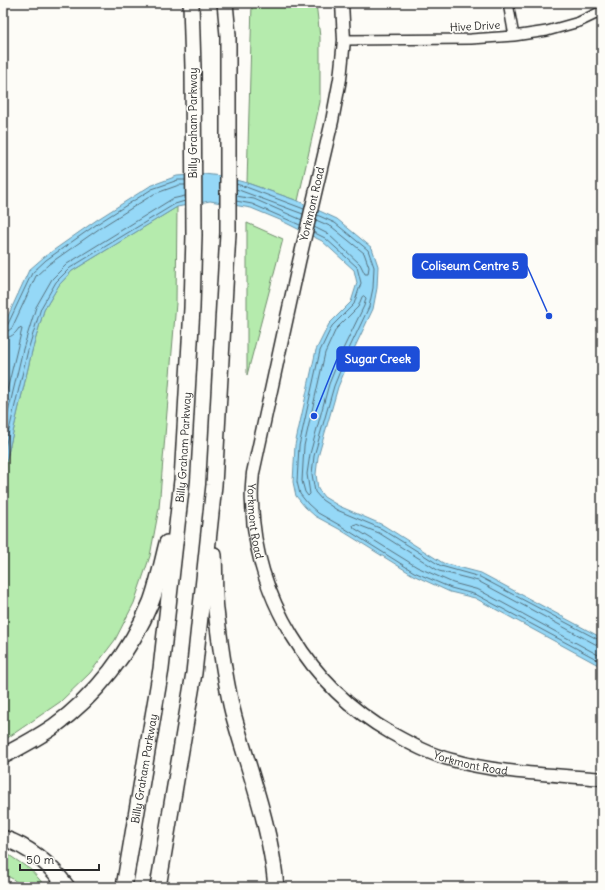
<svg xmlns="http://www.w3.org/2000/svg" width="605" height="890" viewBox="0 0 605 890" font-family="Delius,sans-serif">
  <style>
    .green { fill: #b5ebad; stroke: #708b6c }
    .water { fill: #95d8f7; stroke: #6b93a5 }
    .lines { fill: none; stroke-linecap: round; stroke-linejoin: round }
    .shore { stroke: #55707d; stroke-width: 1 }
    .minor-casing { stroke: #2b2b2b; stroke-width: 12 }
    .tertiary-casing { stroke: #2b2b2b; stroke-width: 15 }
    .trunk-casing { stroke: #2b2b2b; stroke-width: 18 }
    .minor { stroke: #fdfcf7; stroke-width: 9 }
    .tertiary { stroke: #fdfcf7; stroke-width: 12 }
    .trunk { stroke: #fdfcf7; stroke-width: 15 }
    .labels { text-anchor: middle; stroke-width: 3.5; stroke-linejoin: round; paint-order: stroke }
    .street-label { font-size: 11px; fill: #2b2b2b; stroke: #fdfcf7 }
    .leader { fill: none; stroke: #1d4ed8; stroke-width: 1.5 }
    .callout-dot { fill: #1d4ed8; stroke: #fdfcf7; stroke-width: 1.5 }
    .callout { fill: #1d4ed8; stroke: #1d4ed8; stroke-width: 1.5 }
    .callout-label { font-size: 12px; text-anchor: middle; font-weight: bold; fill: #fff }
  </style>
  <rect width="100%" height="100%" fill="#fdfcf7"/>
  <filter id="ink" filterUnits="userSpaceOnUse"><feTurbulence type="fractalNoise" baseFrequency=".025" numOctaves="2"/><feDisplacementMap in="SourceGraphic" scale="8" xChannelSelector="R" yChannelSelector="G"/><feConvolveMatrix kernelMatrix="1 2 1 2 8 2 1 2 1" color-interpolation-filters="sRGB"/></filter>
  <g filter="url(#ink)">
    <!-- green -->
    <path class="green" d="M 252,3 L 316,3 L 320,37 L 320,102 L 298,201 L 247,183 Z
      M 177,207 L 176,303 L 159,508 L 150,556 L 134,603 L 115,640 L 90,673 L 60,702 L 3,741 L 3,475 L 32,351 L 44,310 L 59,285 L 72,271 Z
      M 247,223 L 283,239 L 247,375 Z
      M 3,851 L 31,870 L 46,887 L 22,887 L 13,879 L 3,874 Z"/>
    <!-- water -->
    <path class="water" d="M 204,174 L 221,176 L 247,183 L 298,201 L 337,219 L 372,248 L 378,266 L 377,288 L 373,309 L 353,351 L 338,387 L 318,457 L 316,474 L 318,489 L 324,497 L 339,506 L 383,525 L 443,563 L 481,573 L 602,638 L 602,667 L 475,598 L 450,592 L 413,575 L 339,529 L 315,516 L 305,507 L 296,496 L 293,482 L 295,445 L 316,350 L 329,324 L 351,302 L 357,283 L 354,270 L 322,241 L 280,220 L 251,208 L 210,201 L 177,207 L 72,271 L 59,285 L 44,310 L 32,351 L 3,475 L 3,327 L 29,270 L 44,257 L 98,219 L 150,186 L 177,176 Z"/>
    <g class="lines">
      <!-- shore -->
      <path class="shore" d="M 236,184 L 246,187 L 304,209
        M 236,189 L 303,214
        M 236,196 L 254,199 L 302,220
        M 236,201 L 252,204 L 300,225
        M 317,215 L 335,223 L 368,250 L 374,267 L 373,288 L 369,307 L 349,349 L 334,386 L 314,456 L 312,474 L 315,492 L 322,500 L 337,510 L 382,529 L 441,566 L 480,577 L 599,640 L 602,641
        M 314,227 L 328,234 L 360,264 L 365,274 L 368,274 L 369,267 L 364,253 L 332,227 L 316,220
        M 313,232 L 325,238 L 357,267 L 361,283 L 354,304 L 332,326 L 320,351 L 299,446 L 297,482 L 300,494 L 308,504 L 318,513 L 341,526 L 414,572 L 451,588 L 477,595 L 602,662
        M 364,296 L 366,298 L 364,306 L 344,347 L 329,384 L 310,454 L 307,474 L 310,494 L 308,496 L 305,492 L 302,481 L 304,446 L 325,353 L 336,329 L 358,307 L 362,297 Z
        M 3,327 L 6,327 L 8,324 L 32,273 L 46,260 L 100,222 L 152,189 L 178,180 L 185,180
        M 3,332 L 8,331 L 12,328 L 36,276 L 49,264 L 103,226 L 154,194 L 179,185 L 185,185
        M 3,338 C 11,338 15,334 19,328 L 22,329 L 3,407
        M 3,434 L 23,349 L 36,307 L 52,279 L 67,264 L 172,199 L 185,196
        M 3,456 L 28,350 L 41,308 L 56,282 L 70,268 L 175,204 L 185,201
        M 602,646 L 597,645 L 478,581 L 439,571 L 379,533 L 356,524 L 353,525 L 354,528 L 417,567 L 453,583 L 479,590 L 602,657"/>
      <defs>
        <path id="minor" d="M 508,3 L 514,36
          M 344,40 L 471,39 L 514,36 L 547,31 L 579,22 L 602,11"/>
        <g id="tertiary">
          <path id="s1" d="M 342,3 L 344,40 L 340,79 L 332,121 L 299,262 L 253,473 C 252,483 251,493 252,503 C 255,597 310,687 391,733 C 411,744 431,755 452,760 C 500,774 553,774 602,779"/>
        </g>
        <g id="trunk">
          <path d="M 214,555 C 215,573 214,592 216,610 C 220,645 225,682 234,717 C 250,774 271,828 276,887"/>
          <path d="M 3,756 C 20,747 37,738 53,727 C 96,696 131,651 151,602 C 158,583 162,563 167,543"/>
          <path d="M 3,838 C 30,847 50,864 67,887"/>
          <path id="s2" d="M 124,887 L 161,669 L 182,480 L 192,308 L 194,235 L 193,68 L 191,3"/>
          <path d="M 158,887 L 194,673 L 214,485 L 228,233 L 228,35 L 225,3"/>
        </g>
      </defs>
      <!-- minor casing -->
      <use href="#minor" class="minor-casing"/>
      <!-- tertiary casing -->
      <use href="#tertiary" class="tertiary-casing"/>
      <!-- trunk casing -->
      <use href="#trunk" class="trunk-casing"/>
      <!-- minor -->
      <use href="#minor" class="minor"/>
      <!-- tertiary -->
      <use href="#tertiary" class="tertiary"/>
      <!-- trunk -->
      <use href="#trunk" class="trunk"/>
    </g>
  </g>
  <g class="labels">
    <!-- street labels -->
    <g class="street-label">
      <text transform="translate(475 26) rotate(-3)" y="4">Hive Drive</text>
      <text transform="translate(193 123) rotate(-90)" y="4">Billy Graham Parkway</text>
      <text transform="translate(312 204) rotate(-77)" y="4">Yorkmont Road</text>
      <text dy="4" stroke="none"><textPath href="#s2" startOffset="444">Billy Graham Parkway</textPath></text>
      <text dy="4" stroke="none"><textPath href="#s1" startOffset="528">Yorkmont Road</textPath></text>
      <text dy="4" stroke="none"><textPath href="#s1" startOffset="876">Yorkmont Road</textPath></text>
      <text dy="4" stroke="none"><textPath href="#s2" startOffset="120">Billy Graham Parkway</textPath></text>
    </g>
  </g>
  <!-- callouts -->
  <path class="leader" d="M549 316L527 266M314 416L337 359"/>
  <g class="callout-dot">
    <circle cx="549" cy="316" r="4"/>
    <circle cx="314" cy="416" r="4"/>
  </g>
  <g class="callout">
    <rect x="413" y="254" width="114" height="24" rx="4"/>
    <rect x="337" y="347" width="82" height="24" rx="4"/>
  </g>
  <g class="callout-label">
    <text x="470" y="270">Coliseum Centre 5</text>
    <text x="378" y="363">Sugar Creek</text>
  </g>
  <!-- margin -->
  <rect width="605" height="890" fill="none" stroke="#fdfcf7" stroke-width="16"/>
  <rect x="8" y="8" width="589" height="874" fill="none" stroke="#2b2b2b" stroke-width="1.5" filter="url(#ink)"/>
  <!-- scale -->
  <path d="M20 864v6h79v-6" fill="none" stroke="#2b2b2b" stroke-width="2"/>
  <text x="26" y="864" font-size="12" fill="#2b2b2b" stroke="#fdfcf7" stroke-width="3" paint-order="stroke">50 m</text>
</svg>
